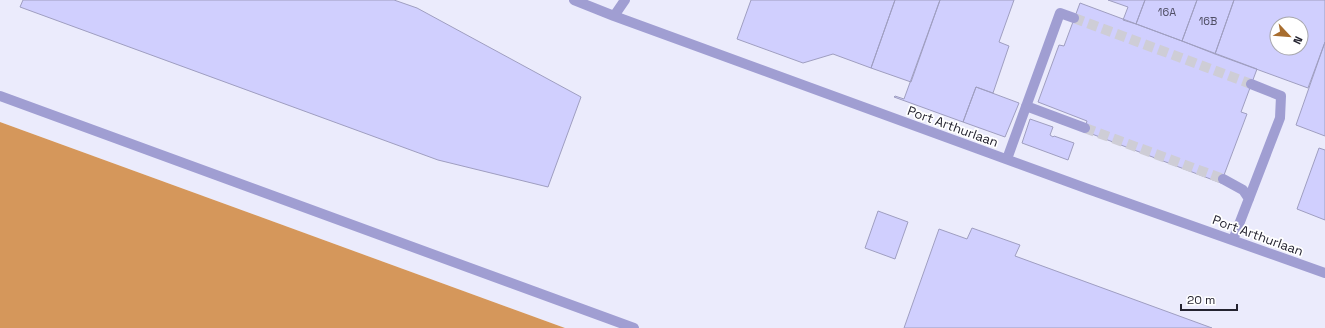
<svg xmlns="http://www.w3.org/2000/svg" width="1325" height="328" viewBox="0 0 1325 328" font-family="'Space Grotesk',sans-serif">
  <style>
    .built { fill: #ebebfc; fill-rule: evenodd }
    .water { fill: #d5975b }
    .building { fill: #d0cffe; stroke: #9f9ec0; fill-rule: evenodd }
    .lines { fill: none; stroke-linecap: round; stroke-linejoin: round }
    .minor-tunnel { stroke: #cecdd6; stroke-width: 10; stroke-dasharray: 10 5; stroke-linecap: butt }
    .minor { stroke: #a09ed2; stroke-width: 10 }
    .labels { text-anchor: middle; stroke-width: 3.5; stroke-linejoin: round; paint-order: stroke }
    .number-label { font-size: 11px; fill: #4f4e64 }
    .street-label { font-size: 13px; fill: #242330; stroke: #fff }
  </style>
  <rect width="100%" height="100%" fill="#f8f8ff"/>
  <!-- built -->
  <path class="built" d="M 0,0 L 1325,0 L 1325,328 L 565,328 L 0,122 ZM 1277,24 L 1301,24 L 1301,48 L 1277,48 Z"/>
  <!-- water -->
  <path class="water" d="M 0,122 L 565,328 L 0,328 Z"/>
  <!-- building -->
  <path class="building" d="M 23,0 L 394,0 L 417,8 L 581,97 L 548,187 L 438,160 L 20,7 Z
    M 751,0 L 895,0 L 871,68 L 833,54 L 803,63 L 737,39 Z
    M 895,0 L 940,0 L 911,82 L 871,68 Z
    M 940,0 L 1014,0 L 999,42 L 1009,46 L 993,93 L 976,87 L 963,122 L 894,97 L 895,96 L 904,99 Z
    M 1108,0 L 1145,0 L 1136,24 L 1123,20 L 1128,7 Z
    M 1145,0 L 1197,0 L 1182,41 L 1136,24 Z
    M 1197,0 L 1234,0 L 1215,54 L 1182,41 Z
    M 1234,0 L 1325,0 L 1325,42 L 1308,88 L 1215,54 ZM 1277,24 L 1301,24 L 1301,48 L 1277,48 Z
    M 1080,3 L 1257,69 L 1241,112 L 1247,114 L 1221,183 L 1084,131 L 1087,121 L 1038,102 L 1059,45 L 1064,46 Z
    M 1325,42 L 1325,136 L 1296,125 Z
    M 976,87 L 1019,103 L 1005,137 L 963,122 Z
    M 1030,119 L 1053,127 L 1050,135 L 1053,137 L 1054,136 L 1074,143 L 1068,160 L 1022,143 Z
    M 1319,148 L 1325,150 L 1325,220 L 1297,209 Z
    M 878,211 L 908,222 L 895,259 L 865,248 Z
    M 972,228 L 1020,245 L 1015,256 L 1212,328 L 904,328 L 939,229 L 967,239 Z"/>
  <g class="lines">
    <!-- minor-tunnel -->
    <path class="minor-tunnel" d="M 1074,18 L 1251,84
      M 1085,128 L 1223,179"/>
    <!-- minor -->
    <path class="minor" d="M 574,0 L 614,16 L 1088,189 L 1325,273
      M 614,16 L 625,0
      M 0,96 L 634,328
      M 1026,106 L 1085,128
      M 1007,159 L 1060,13 L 1074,18
      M 1223,179 L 1243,190 L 1249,199
      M 1233,240 L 1280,118 L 1281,96 L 1251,84"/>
  </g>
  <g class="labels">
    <!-- number labels -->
    <g class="number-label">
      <text x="1167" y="16">16A</text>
      <text x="1208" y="25">16B</text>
    </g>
    <!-- street labels -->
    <g class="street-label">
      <text transform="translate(953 126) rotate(20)" y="5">Port Arthurlaan</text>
      <text transform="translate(1258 235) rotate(20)" y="5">Port Arthurlaan</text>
    </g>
  </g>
  <!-- north arrow -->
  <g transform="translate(1289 36) rotate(116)"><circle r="19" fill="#ffffff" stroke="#a7a7ac"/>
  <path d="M0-3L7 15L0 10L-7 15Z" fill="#a86d2e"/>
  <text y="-6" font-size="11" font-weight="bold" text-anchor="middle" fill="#242330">N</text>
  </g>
  <!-- scale -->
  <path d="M1181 304v6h56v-6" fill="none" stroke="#242330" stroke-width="2"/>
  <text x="1187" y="304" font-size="12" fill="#242330" stroke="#ffffff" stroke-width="3" paint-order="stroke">20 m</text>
</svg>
